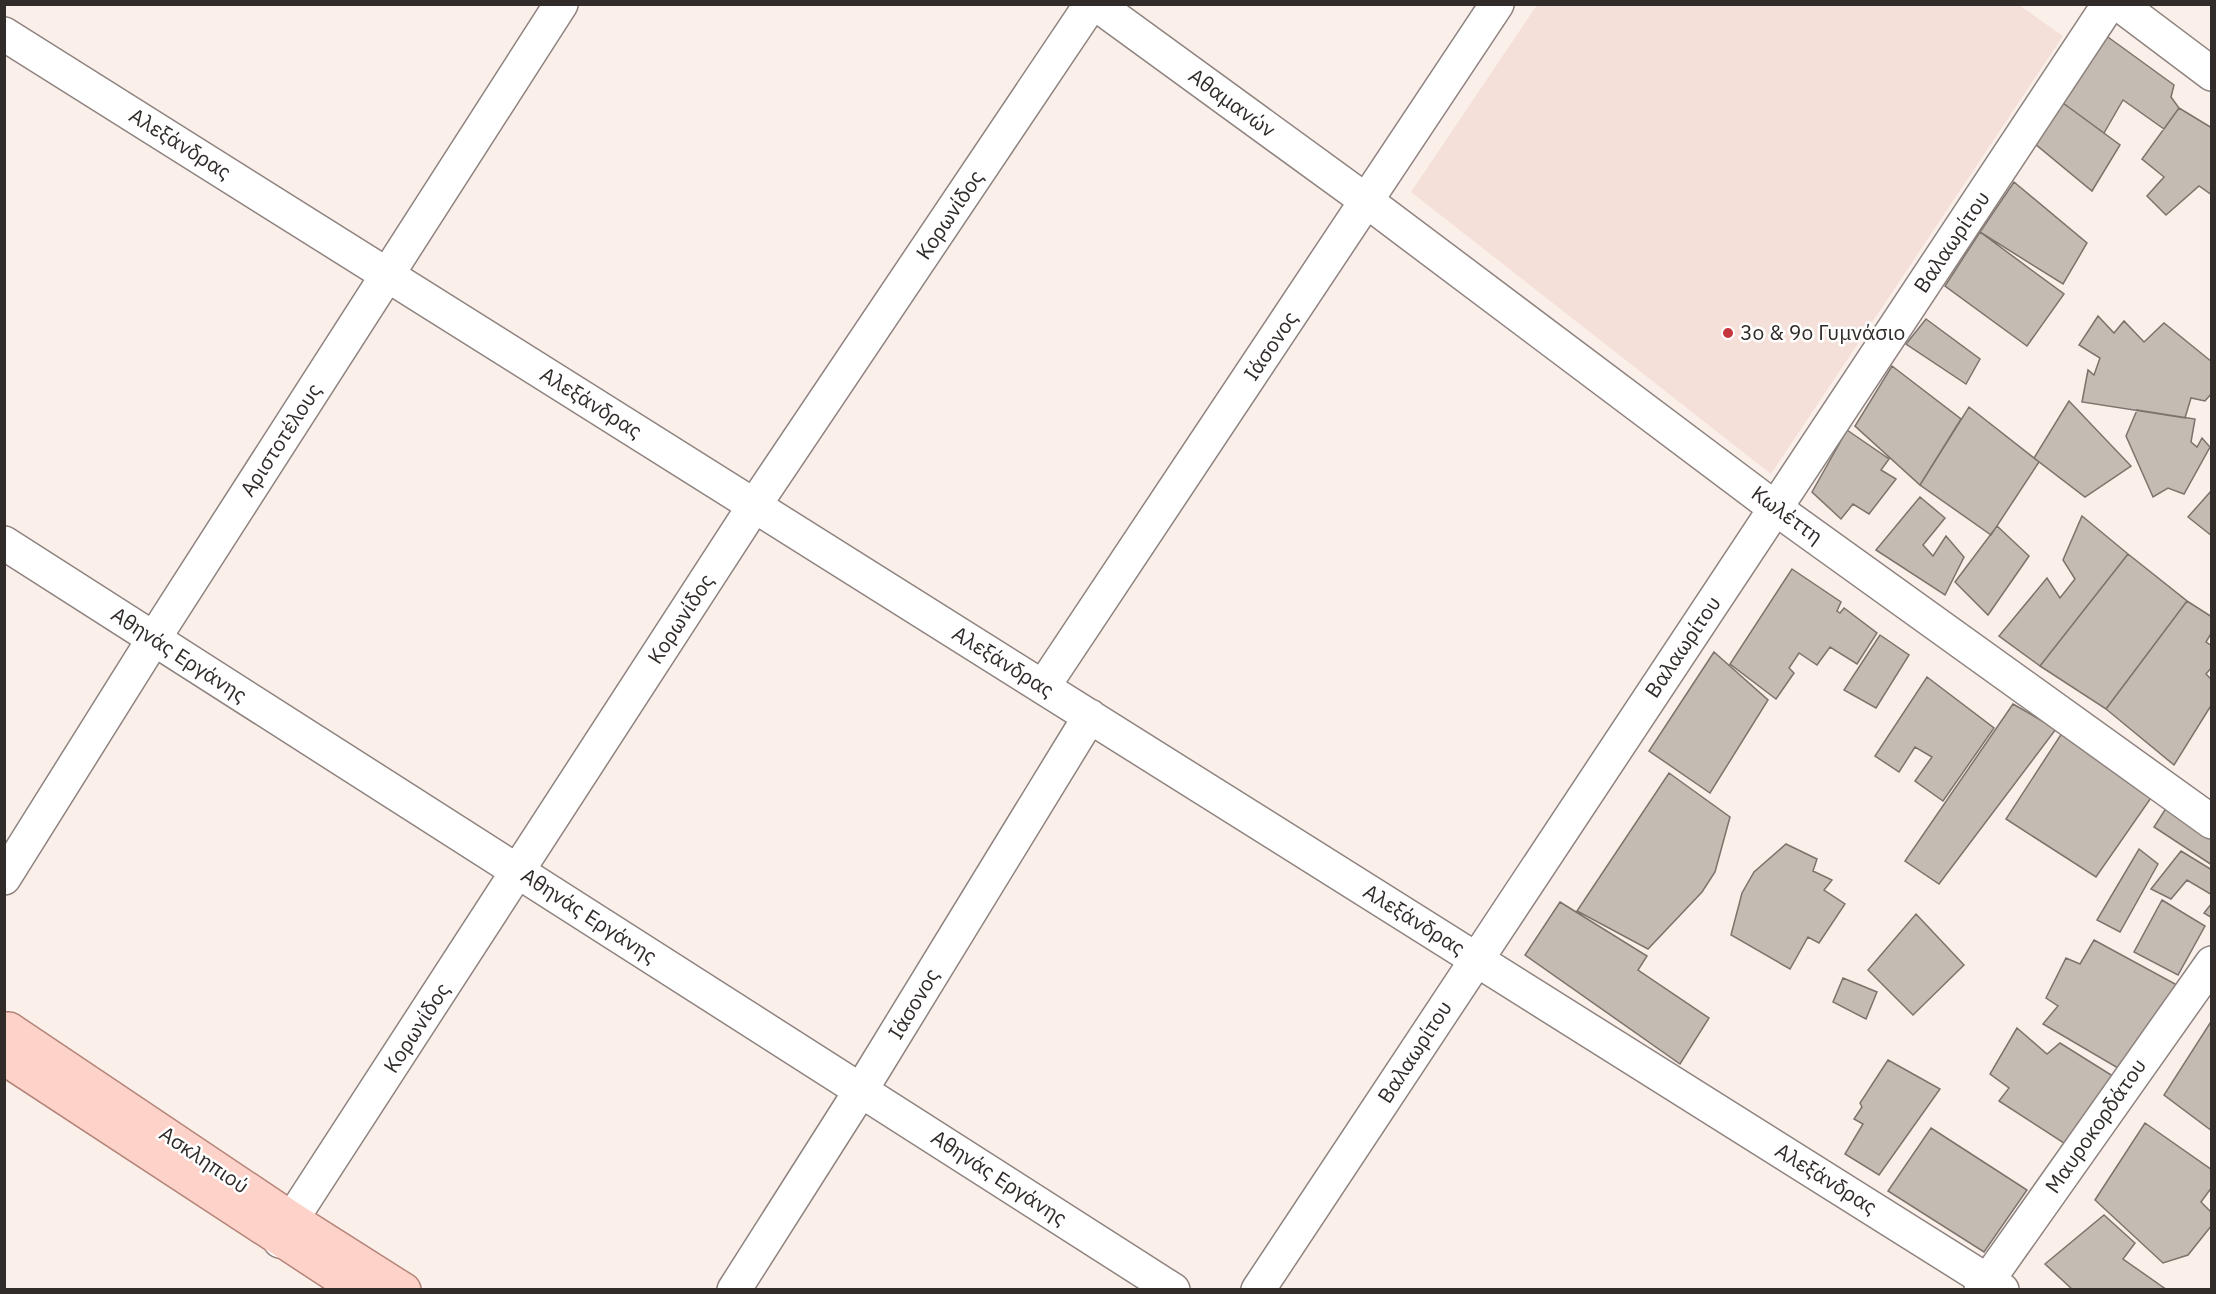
<svg xmlns="http://www.w3.org/2000/svg" width="2216" height="1294" viewBox="0 0 2216 1294" font-family="'IBM Plex Sans',sans-serif">
  <style>
    .built { fill: #f4e0d9 }
    .building { fill: #c4bbb3; stroke: #7b736c; stroke-width: 1.5 }
    .lines { fill: none; stroke-linecap: round; stroke-linejoin: round }
    .minor-casing { stroke: #8e837f; stroke-width: 36 }
    .tertiary-casing { stroke: #8e837f; stroke-width: 36 }
    .primary-casing { stroke: #b48479; stroke-width: 36 }
    .minor { stroke: #fff; stroke-width: 33 }
    .tertiary { stroke: #fff; stroke-width: 33 }
    .primary { stroke: #fdd2c8; stroke-width: 33 }
    .poi-dot { fill: #c5363c; stroke: #fff; stroke-width: 2 }
    .labels { text-anchor: middle; stroke-width: 5; stroke-linejoin: round; paint-order: stroke }
    .street-label { font-size: 21px; fill: #312c2a; stroke: #fff }
    .poi-label { font-size: 21px; fill: #312c2a; stroke: #fff; text-anchor: start }
  </style>
  <rect width="100%" height="100%" fill="#fbefea"/>
  <!-- built -->
  <path class="built" d="M 1537,5 L 2019,5 L 2063,36 L 1771,474 L 1411,192 Z"/>
  <!-- building -->
  <path class="building" d="M 2101,32 L 2174,85 L 2171,97 L 2179,108 L 2164,129 L 2123,100 L 2104,133 L 2063,103 Z
    M 2063,103 L 2120,145 L 2092,191 L 2034,143 Z
    M 2179,108 L 2212,128 L 2212,195 L 2199,186 L 2166,215 L 2147,196 L 2164,177 L 2142,159 Z
    M 2014,182 L 2087,243 L 2063,284 L 1980,232 Z
    M 1980,232 L 2064,294 L 2027,346 L 1945,286 Z
    M 2098,316 L 2114,333 L 2124,321 L 2144,342 L 2164,323 L 2212,362 L 2212,393 L 2205,401 L 2191,398 L 2185,418 L 2082,402 L 2088,370 L 2094,375 L 2100,358 L 2079,345 Z
    M 1926,319 L 1980,359 L 1966,384 L 1906,344 Z
    M 1892,366 L 1961,419 L 1920,485 L 1855,426 Z
    M 2069,401 L 2131,466 L 2085,497 L 2034,458 Z
    M 1969,407 L 2039,462 L 1991,535 L 1920,485 Z
    M 2137,410 L 2195,419 L 2191,442 L 2197,447 L 2202,438 L 2210,447 L 2184,494 L 2168,488 L 2153,497 L 2126,436 Z
    M 1847,430 L 1889,459 L 1881,470 L 1896,479 L 1869,514 L 1853,504 L 1841,519 L 1812,492 Z
    M 2212,490 L 2212,536 L 2188,517 Z
    M 1920,497 L 1945,518 L 1923,545 L 1933,556 L 1946,536 L 1964,557 L 1945,595 L 1876,550 Z
    M 2082,516 L 2128,554 L 2040,666 L 1999,636 L 2047,578 L 2060,598 L 2075,579 L 2063,560 Z
    M 1997,526 L 2029,556 L 1988,615 L 1955,582 Z
    M 2128,554 L 2187,601 L 2106,709 L 2040,666 Z
    M 1792,569 L 1841,602 L 1837,611 L 1840,613 L 1844,608 L 1877,633 L 1857,664 L 1830,647 L 1817,665 L 1799,653 L 1789,668 L 1794,673 L 1776,699 L 1730,664 Z
    M 2187,601 L 2212,617 L 2212,632 L 2206,642 L 2212,646 L 2212,667 L 2206,674 L 2212,680 L 2212,704 L 2174,765 L 2106,709 Z
    M 1880,635 L 1909,655 L 1876,708 L 1844,690 Z
    M 1714,652 L 1768,700 L 1710,793 L 1649,751 Z
    M 1927,677 L 1994,728 L 1943,801 L 1915,781 L 1932,757 L 1915,747 L 1899,772 L 1875,756 Z
    M 2013,704 L 2056,729 L 1939,884 L 1905,861 Z
    M 2062,733 L 2153,795 L 2096,877 L 2006,819 Z
    M 1669,773 L 1730,817 L 1715,872 L 1702,892 L 1648,949 L 1577,911 Z
    M 2170,802 L 2212,832 L 2212,865 L 2154,827 Z
    M 1786,844 L 1817,859 L 1813,871 L 1832,880 L 1824,890 L 1845,904 L 1819,943 L 1808,937 L 1790,969 L 1731,935 L 1742,893 L 1754,872 Z
    M 2139,849 L 2158,864 L 2120,932 L 2097,920 Z
    M 2181,851 L 2212,870 L 2212,895 L 2187,880 L 2171,899 L 2151,889 Z
    M 2162,900 L 2205,926 L 2178,975 L 2134,952 Z
    M 1560,902 L 1647,956 L 1638,970 L 1709,1018 L 1680,1064 L 1525,955 Z
    M 2212,903 L 2212,918 L 2204,913 Z
    M 1916,914 L 1964,965 L 1913,1015 L 1868,970 Z
    M 2094,940 L 2177,985 L 2123,1071 L 2043,1024 L 2058,1006 L 2046,998 L 2066,958 L 2080,964 Z
    M 1843,978 L 1877,992 L 1866,1019 L 1833,1002 Z
    M 2212,1020 L 2212,1131 L 2164,1095 Z
    M 2017,1028 L 2047,1054 L 2060,1043 L 2116,1078 L 2070,1147 L 1999,1101 L 2009,1088 L 1990,1074 Z
    M 1888,1060 L 1940,1089 L 1879,1175 L 1845,1154 L 1863,1124 L 1854,1119 L 1862,1107 L 1860,1103 Z
    M 2145,1123 L 2212,1170 L 2212,1187 L 2201,1202 L 2212,1213 L 2212,1225 L 2188,1255 L 2163,1263 L 2095,1200 Z
    M 1931,1128 L 2027,1190 L 1984,1252 L 1888,1191 Z
    M 2104,1215 L 2135,1243 L 2123,1259 L 2167,1290 L 2073,1290 L 2045,1264 Z"/>
  <g class="lines">
    <defs>
      <path id="minor" d="M 1096,4 L 1368,202 L 1775,508 L 2212,822
        M 4,34 L 2002,1290
        M 4,543 L 1173,1290
        M 1043,687 L 1497,4
        M 280,1241 L 292,1219 L 754,506 L 1091,4
        M 734,1290 L 861,1090 L 1090,716
        M 1258,1290 L 2109,4"/>
      <path id="tertiary" d="M 2119,4 L 2212,74
        M 4,878 L 153,640 L 561,4
        M 1981,1290 L 2212,963"/>
      <path id="primary" d="M 4,1029 L 9,1029 L 292,1219 L 404,1290
        M 4,1058 L 358,1290"/>
    </defs>
    <!-- minor casing -->
    <use href="#minor" class="minor-casing"/>
    <!-- tertiary casing -->
    <use href="#tertiary" class="tertiary-casing"/>
    <!-- primary casing -->
    <use href="#primary" class="primary-casing"/>
    <!-- minor -->
    <use href="#minor" class="minor"/>
    <!-- tertiary -->
    <use href="#tertiary" class="tertiary"/>
    <!-- primary -->
    <use href="#primary" class="primary"/>
  </g>
  <!-- markers -->
  <circle class="poi-dot" cx="1728" cy="333" r="6"/>
  <g class="labels">
    <!-- street labels -->
    <g class="street-label">
      <text transform="translate(1232 103) rotate(36)" y="7">Αθαμανών</text>
      <text transform="translate(180 144) rotate(32)" y="7">Αλεξάνδρας</text>
      <text transform="translate(950 215) rotate(-56)" y="7">Κορωνίδος</text>
      <text transform="translate(1952 242) rotate(-56)" y="7">Βαλαωρίτου</text>
      <text transform="translate(1271 346) rotate(-56)" y="7">Ιάσονος</text>
      <text transform="translate(591 403) rotate(32)" y="7">Αλεξάνδρας</text>
      <text transform="translate(281 440) rotate(-57)" y="7">Αριστοτέλους</text>
      <text transform="translate(1787 515) rotate(36)" y="7">Κωλέττη</text>
      <text transform="translate(681 619) rotate(-57)" y="7">Κορωνίδος</text>
      <text transform="translate(1683 647) rotate(-56)" y="7">Βαλαωρίτου</text>
      <text transform="translate(179 655) rotate(33)" y="7">Αθηνάς Εργάνης</text>
      <text transform="translate(1003 662) rotate(32)" y="7">Αλεξάνδρας</text>
      <text transform="translate(589 916) rotate(33)" y="7">Αθηνάς Εργάνης</text>
      <text transform="translate(1414 920) rotate(32)" y="7">Αλεξάνδρας</text>
      <text transform="translate(914 1004) rotate(-59)" y="7">Ιάσονος</text>
      <text transform="translate(417 1028) rotate(-57)" y="7">Κορωνίδος</text>
      <text transform="translate(1415 1052) rotate(-57)" y="7">Βαλαωρίτου</text>
      <text transform="translate(2096 1126) rotate(-55)" y="7">Μαυροκορδάτου</text>
      <text transform="translate(204 1160) rotate(34)" y="7">Ασκληπιού</text>
      <text transform="translate(999 1178) rotate(33)" y="7">Αθηνάς Εργάνης</text>
      <text transform="translate(1826 1179) rotate(32)" y="7">Αλεξάνδρας</text>
    </g>
    <!-- poi labels -->
    <g class="poi-label">
      <text x="1740" y="340">3ο &amp; 9ο Γυμνάσιο</text>
    </g>
  </g>
  <!-- border -->
  <rect width="2216" height="1294" fill="none" stroke="#312c2a" stroke-width="12"/>
</svg>
